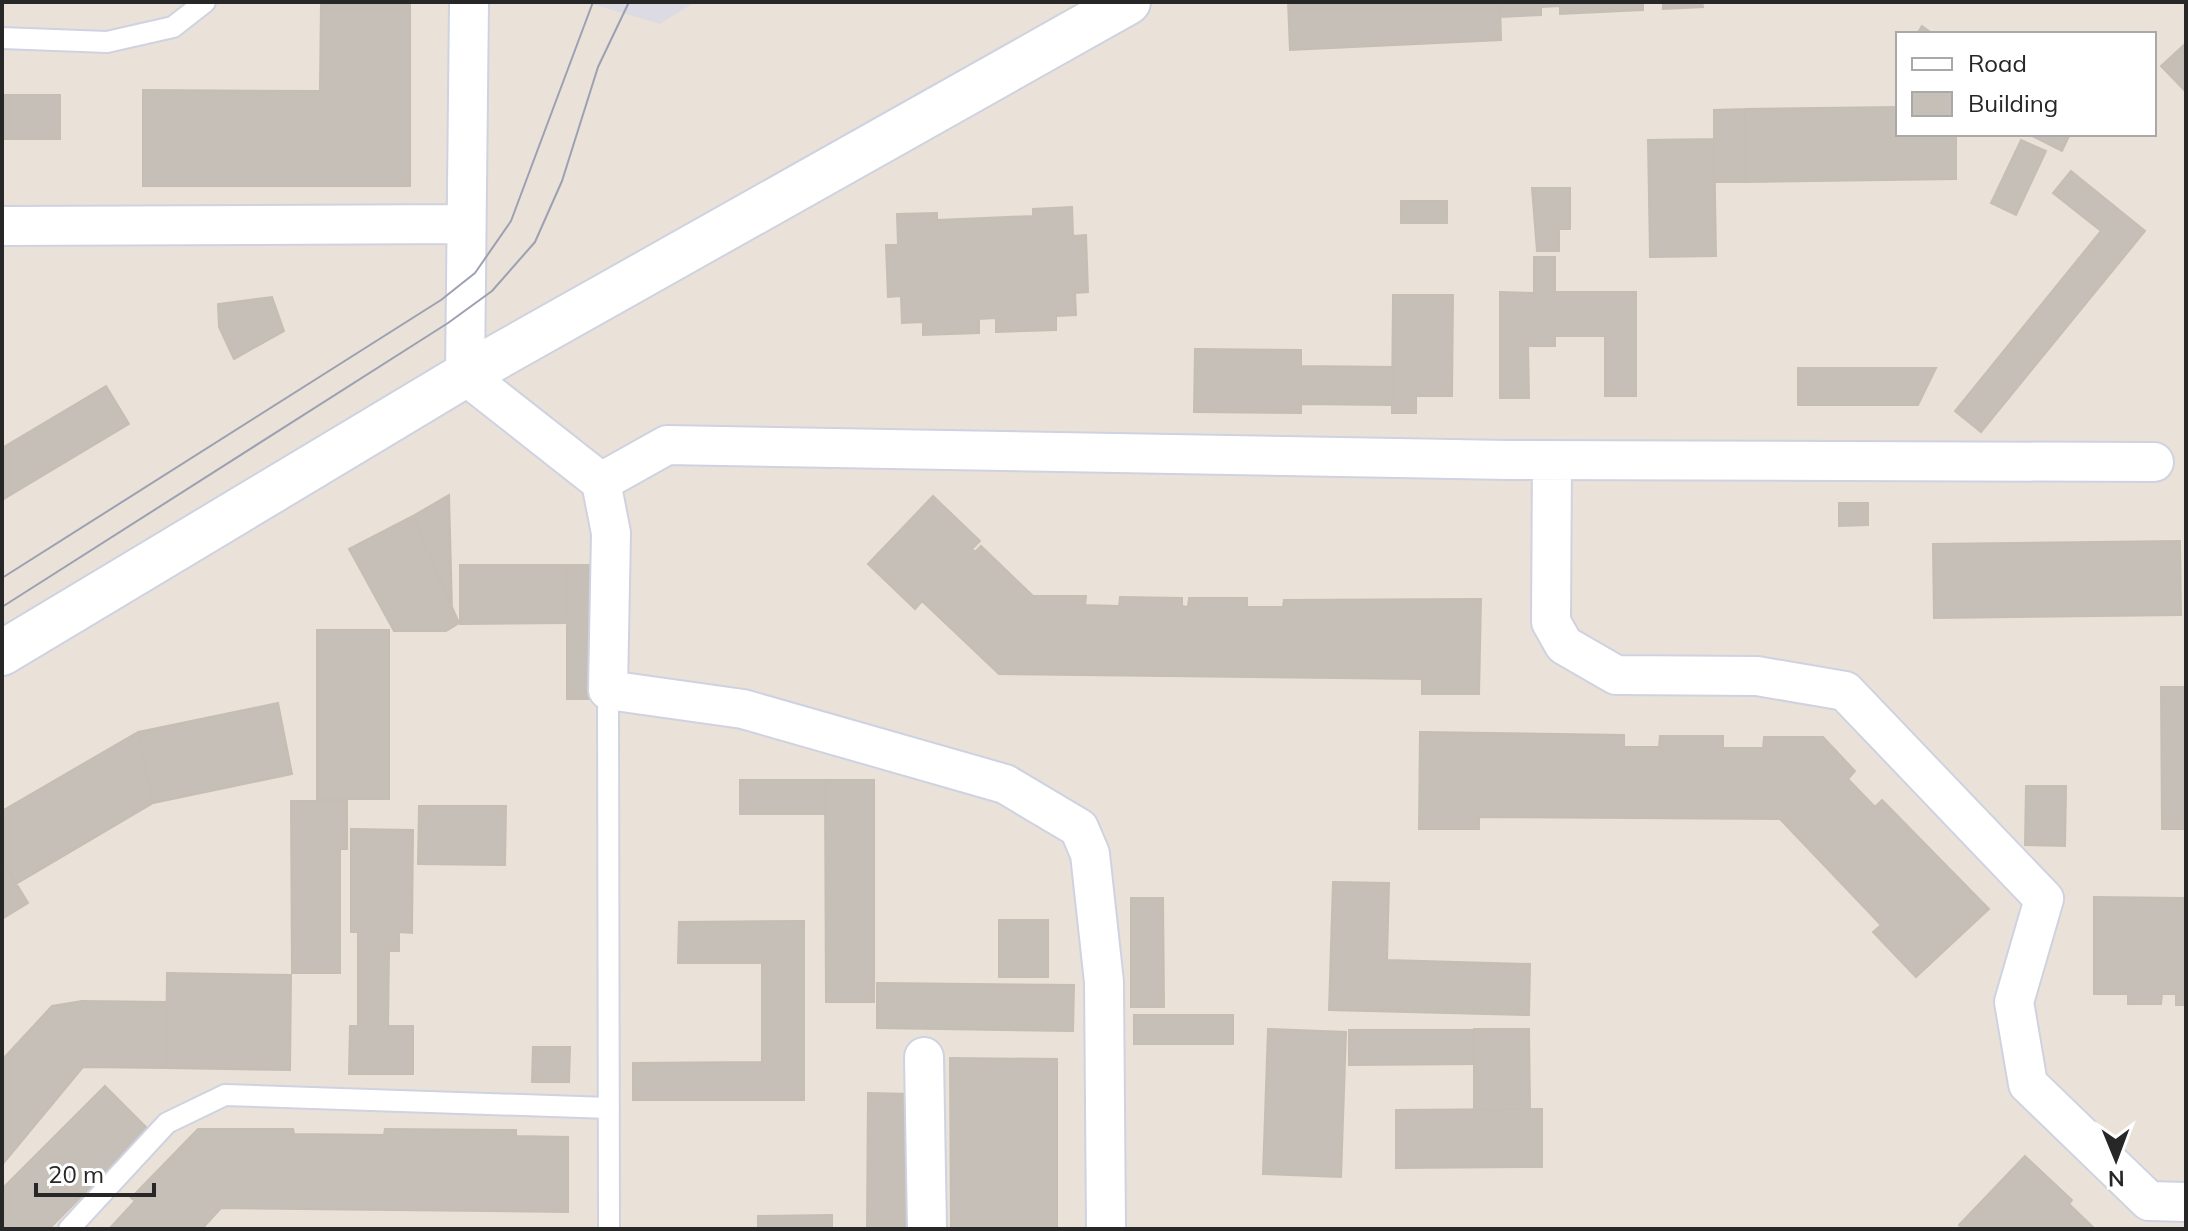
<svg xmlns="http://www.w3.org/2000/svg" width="2188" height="1231" viewBox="0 0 2188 1231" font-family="Mulish,sans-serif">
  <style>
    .industrial { fill: #dcdae2 }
    .building { fill: #c5bfb8; stroke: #c5beb3; stroke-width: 2 }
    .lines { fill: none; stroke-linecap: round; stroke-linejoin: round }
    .service-casing { stroke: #ced2e1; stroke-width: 24 }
    .minor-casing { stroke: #ced2e1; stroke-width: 42 }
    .secondary-casing { stroke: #ced2e1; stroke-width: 48 }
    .service { stroke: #fff; stroke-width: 20 }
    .minor { stroke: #fff; stroke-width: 38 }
    .secondary { stroke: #fff; stroke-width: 44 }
    .tram { stroke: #9ca0b2; stroke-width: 2 }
  </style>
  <rect width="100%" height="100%" fill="#eae2d8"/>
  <!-- industrial -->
  <path class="industrial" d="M 585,2 L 695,2 L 660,24 Z"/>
  <!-- building -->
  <path class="building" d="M 321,2 L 410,2 L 410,186 L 143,186 L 143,90 L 320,91 Z
    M 1288,2 L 1500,2 L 1501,40 L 1290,50 Z
    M 1500,2 L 1651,2 L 1643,2 L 1643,10 L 1560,14 L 1560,6 L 1541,7 L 1541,15 L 1500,17 Z
    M 1663,2 L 1702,2 L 1703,7 L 1663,9 Z
    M 1922,26 L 1933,34 L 1917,34 Z
    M 2186,43 L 2186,92 L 2161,66 Z
    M 2,95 L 60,95 L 60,139 L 2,139 Z
    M 1898,107 L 1898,134 L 1956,134 L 1956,179 L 1746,182 L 1745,109 Z
    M 1745,109 L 1746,182 L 1714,182 L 1714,110 Z
    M 2028,134 L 2070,134 L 2062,151 Z
    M 1714,139 L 1716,256 L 1650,257 L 1648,140 Z
    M 2021,140 L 2046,151 L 2016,215 L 1991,203 Z
    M 2071,171 L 2145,231 L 1981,432 L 1955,411 L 2101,231 L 2053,193 Z
    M 1532,188 L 1570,188 L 1570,229 L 1559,229 L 1559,251 L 1537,251 Z
    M 1401,201 L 1447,201 L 1447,223 L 1401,223 Z
    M 1072,207 L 1073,236 L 1086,235 L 1088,292 L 1075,293 L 1076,315 L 1056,316 L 1056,330 L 996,332 L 996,318 L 979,319 L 979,333 L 923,335 L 923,322 L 902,323 L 901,296 L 888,297 L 886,245 L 898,245 L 897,214 L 937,213 L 937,220 L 1033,216 L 1033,209 Z
    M 1534,257 L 1555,257 L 1555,292 L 1636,292 L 1636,396 L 1605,396 L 1605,336 L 1555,336 L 1555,346 L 1528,346 L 1529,398 L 1500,398 L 1500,292 L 1534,293 Z
    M 1393,295 L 1453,295 L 1452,396 L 1416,396 L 1416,413 L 1392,413 Z
    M 272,297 L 284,331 L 234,359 L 219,327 L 218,304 Z
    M 1195,349 L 1301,350 L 1301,413 L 1194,412 Z
    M 1301,366 L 1392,367 L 1392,405 L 1301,404 Z
    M 1798,368 L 1936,368 L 1918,405 L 1798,405 Z
    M 106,386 L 129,424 L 2,500 L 2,448 Z
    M 449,495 L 452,610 L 413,516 Z
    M 933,496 L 980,541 L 972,549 L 975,552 L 981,546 L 1033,596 L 1086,596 L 1085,605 L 1119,606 L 1120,597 L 1182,598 L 1182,606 L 1188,607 L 1189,598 L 1247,598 L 1247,607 L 1283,607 L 1284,600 L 1481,599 L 1479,694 L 1422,694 L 1422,679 L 999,674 L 922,601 L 915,609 L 868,564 Z
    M 1839,503 L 1868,503 L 1868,525 L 1839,526 Z
    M 413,516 L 459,623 L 446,631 L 394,631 L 349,549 Z
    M 2180,541 L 2181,615 L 1934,618 L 1933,544 Z
    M 460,565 L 567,565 L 567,623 L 460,624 Z
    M 567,565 L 591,565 L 591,699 L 567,699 Z
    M 317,630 L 389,630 L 389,799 L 317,799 Z
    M 2161,687 L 2186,687 L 2186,829 L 2162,829 Z
    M 278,703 L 292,774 L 153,803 L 138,732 Z
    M 138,732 L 153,803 L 16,884 L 2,860 L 2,811 Z
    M 1420,732 L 1624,735 L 1624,747 L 1659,747 L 1660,736 L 1723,736 L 1723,748 L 1763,748 L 1764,737 L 1823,737 L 1855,771 L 1848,779 L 1875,807 L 1882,800 L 1989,909 L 1916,977 L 1873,932 L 1881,925 L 1780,819 L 1479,817 L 1479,829 L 1419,829 Z
    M 740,780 L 825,780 L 826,814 L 740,814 Z
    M 825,780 L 874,780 L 874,1002 L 826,1002 Z
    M 2026,786 L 2066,786 L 2065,846 L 2025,845 Z
    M 291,801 L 347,801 L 347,849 L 340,849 L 340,973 L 292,973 Z
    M 419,806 L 506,806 L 505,865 L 418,864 Z
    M 351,829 L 413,830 L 412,933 L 399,932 L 399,951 L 389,951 L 388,1026 L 413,1026 L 413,1074 L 349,1074 L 350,1026 L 358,1026 L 358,932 L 351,932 Z
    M 2,860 L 28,903 L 2,919 Z
    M 1333,882 L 1389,883 L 1387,960 L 1530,964 L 1529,1015 L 1329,1010 Z
    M 2094,897 L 2186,898 L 2186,1005 L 2176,1005 L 2176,994 L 2162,994 L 2161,1004 L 2128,1004 L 2128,994 L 2094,994 Z
    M 1131,898 L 1163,898 L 1164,1007 L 1131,1007 Z
    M 999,920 L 1048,920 L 1048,977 L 999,977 Z
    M 804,921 L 804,1100 L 633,1100 L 633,1063 L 762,1062 L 762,963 L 678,963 L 679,922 Z
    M 167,973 L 291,975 L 290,1070 L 166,1068 Z
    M 877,983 L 1074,985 L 1073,1031 L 877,1028 Z
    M 82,1001 L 167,1002 L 166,1068 L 83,1067 L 2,1165 L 2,1060 L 52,1006 Z
    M 1134,1015 L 1233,1015 L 1233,1044 L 1134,1044 Z
    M 1268,1029 L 1346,1032 L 1341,1177 L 1263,1174 Z
    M 1474,1029 L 1474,1064 L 1349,1065 L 1349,1030 Z
    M 1474,1029 L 1529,1029 L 1530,1109 L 1474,1110 Z
    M 533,1047 L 570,1047 L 569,1082 L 532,1082 Z
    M 950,1058 L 1057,1059 L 1057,1229 L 951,1229 Z
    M 105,1086 L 148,1129 L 49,1229 L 2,1229 L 2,1189 Z
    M 868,1093 L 913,1094 L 912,1229 L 867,1229 Z
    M 1542,1109 L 1542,1167 L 1396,1168 L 1396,1110 Z
    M 198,1129 L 293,1129 L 294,1134 L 384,1135 L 385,1129 L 516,1130 L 516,1136 L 568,1137 L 568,1212 L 221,1208 L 202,1229 L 109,1229 L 135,1201 L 131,1198 Z
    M 2025,1156 L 2072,1200 L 2069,1204 L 2095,1229 L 1963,1229 L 1959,1225 Z
    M 832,1215 L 832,1229 L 758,1229 L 758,1216 Z"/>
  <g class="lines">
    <defs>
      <path id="service" d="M 2,38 L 107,42 L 173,27 L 205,2
        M 608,690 L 609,1229
        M 69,1229 L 167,1123 L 225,1095 L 609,1108"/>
      <path id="minor" d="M 469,2 L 465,375 L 601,482 L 611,533 L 608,690 L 743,709 L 1005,784 L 1079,828 L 1090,854 L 1104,982 L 1106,1229
        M 2,226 L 466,224
        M 1552,460 L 1551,622 L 1564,645 L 1616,675 L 1757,676 L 1845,691 L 2044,899 L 2014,1002 L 2028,1084 L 2149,1201 L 2186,1202
        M 601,482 L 667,445 L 1509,460 L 2154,462
        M 924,1057 L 927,1229"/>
      <path id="secondary" d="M 2,653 L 465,375 L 1128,2"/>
    </defs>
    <!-- service casing -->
    <use href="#service" class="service-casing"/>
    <!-- minor casing -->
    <use href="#minor" class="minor-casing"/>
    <!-- secondary casing -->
    <use href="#secondary" class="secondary-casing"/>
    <!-- service -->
    <use href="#service" class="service"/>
    <!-- minor -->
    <use href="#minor" class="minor"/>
    <!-- secondary -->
    <use href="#secondary" class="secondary"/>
    <!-- tram -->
    <path class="tram" d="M 2,578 L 441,300 L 475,273 L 511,221 L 593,2
      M 2,607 L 448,323 L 492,291 L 535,242 L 562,181 L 598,67 L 629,2"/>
  </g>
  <!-- border -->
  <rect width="2188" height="1231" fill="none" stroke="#272727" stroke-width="8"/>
  <!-- legend -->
  <rect x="1896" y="32" width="260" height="104" fill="#ffffff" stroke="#a9a9a9" stroke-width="2"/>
  <rect x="1912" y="58" width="40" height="12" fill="#ffffff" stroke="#a9a9a9" stroke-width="2"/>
  <text x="1968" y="72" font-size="24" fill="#272727">Road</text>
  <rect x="1912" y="92" width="40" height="24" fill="#c5bfb8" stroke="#a9a9a9" stroke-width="2"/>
  <text x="1968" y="112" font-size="24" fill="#272727">Building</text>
  <!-- north arrow -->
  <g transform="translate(2116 1159) rotate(179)" stroke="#ffffff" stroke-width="6" paint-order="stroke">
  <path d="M0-6L14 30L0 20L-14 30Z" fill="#272727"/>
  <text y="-12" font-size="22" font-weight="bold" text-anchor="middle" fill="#272727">N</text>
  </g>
  <!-- scale -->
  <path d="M36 1183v12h118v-12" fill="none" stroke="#272727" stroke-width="4"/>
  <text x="48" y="1183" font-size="24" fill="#272727" stroke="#ffffff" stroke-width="6" paint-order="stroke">20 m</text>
</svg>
